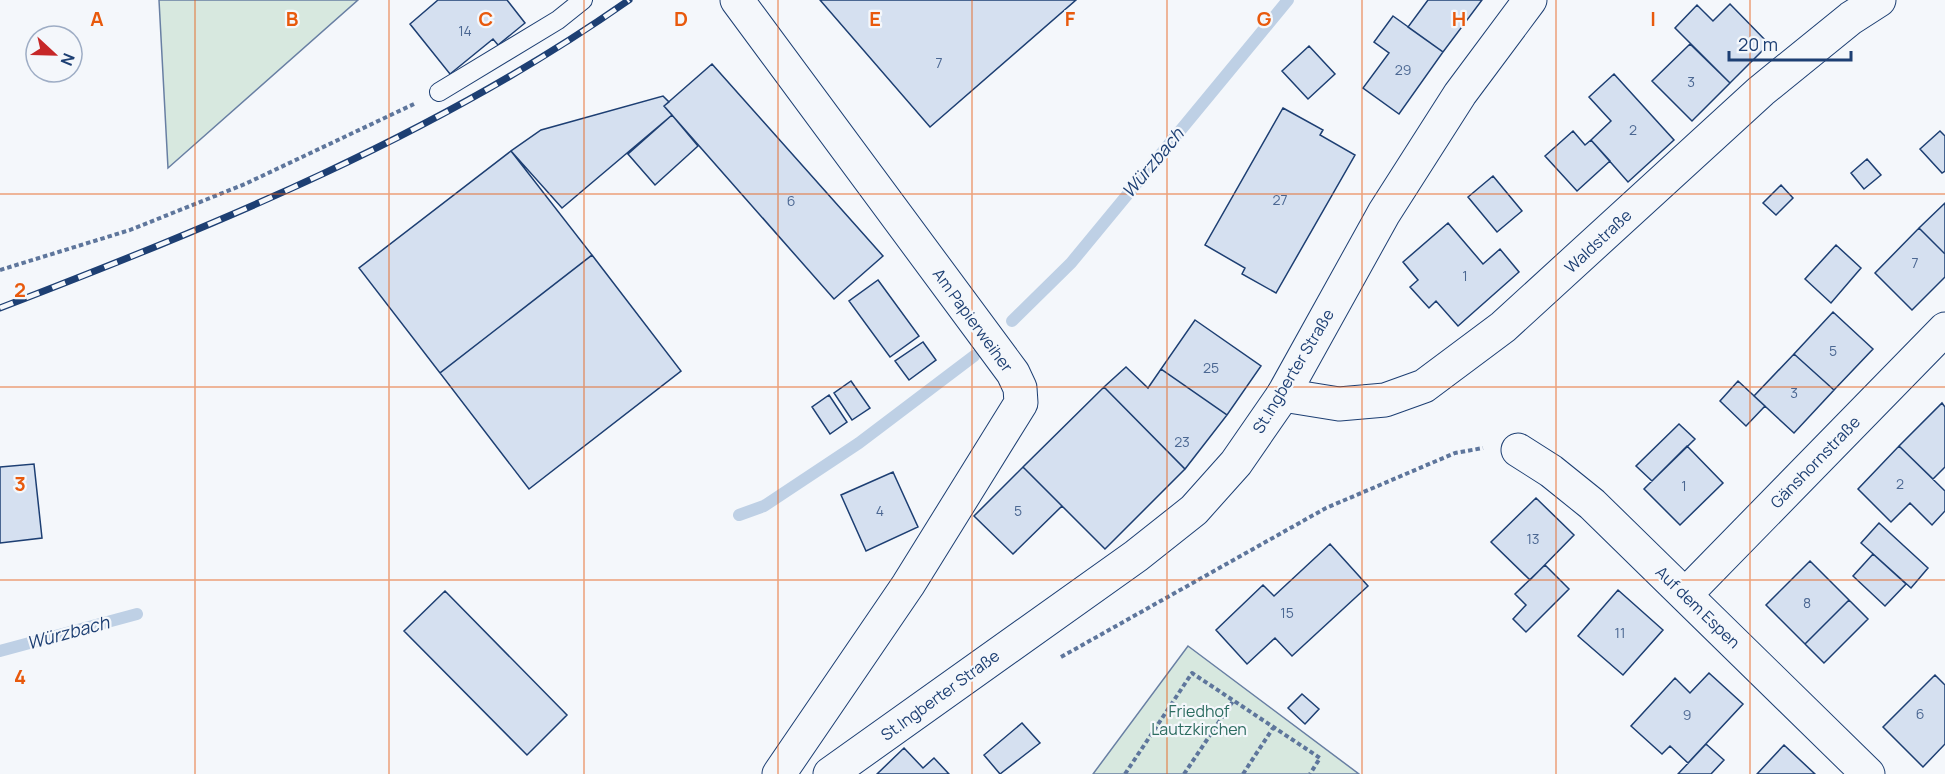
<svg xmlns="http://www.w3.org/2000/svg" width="1945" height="774" viewBox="0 0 1945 774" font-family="Manrope,sans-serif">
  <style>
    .green { fill: #d7e8df; stroke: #687fa3; stroke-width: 1.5 }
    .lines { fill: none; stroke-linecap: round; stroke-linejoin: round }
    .stream { stroke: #bed0e5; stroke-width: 12 }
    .building { fill: #d5e0f0; stroke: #1d3f73; stroke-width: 1.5 }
    .service-casing { stroke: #1d3f73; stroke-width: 20 }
    .minor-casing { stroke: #1d3f73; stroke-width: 35 }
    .secondary-casing { stroke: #1d3f73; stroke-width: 35 }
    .path { stroke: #5e769c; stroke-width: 4; stroke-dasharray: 4.5 3; stroke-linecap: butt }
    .service { stroke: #f4f7fb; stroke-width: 18 }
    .minor { stroke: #f4f7fb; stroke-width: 33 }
    .secondary { stroke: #f4f7fb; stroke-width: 33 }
    .rail-casing { stroke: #1d3f73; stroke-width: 7 }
    .rail { stroke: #f4f7fb; stroke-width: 4.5; stroke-dasharray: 14; stroke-linecap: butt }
    .grid { fill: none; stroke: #e8590c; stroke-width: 1.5; stroke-opacity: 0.55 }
    .labels { text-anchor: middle; stroke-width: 4.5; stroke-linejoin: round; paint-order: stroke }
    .number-label { font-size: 14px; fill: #4b6792 }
    .street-label { font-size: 16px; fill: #1d3f73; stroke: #f4f7fb }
    .park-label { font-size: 16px; fill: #2c6c60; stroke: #f4f7fb }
    .water-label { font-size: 18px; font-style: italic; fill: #1d3f73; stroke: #f4f7fb }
    .grid-label { font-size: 20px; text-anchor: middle; font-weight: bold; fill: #e8590c; stroke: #f4f7fb; stroke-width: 4.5; stroke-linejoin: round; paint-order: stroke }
  </style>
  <rect width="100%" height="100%" fill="#f4f7fb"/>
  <!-- green -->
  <path class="green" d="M 159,0 L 358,0 L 168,168 Z
    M 1188,646 L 1359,774 L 1093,774 Z"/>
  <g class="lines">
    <!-- stream -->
    <path class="stream" d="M 1012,321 L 1071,263 L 1288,0
      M 739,515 L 764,506 L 859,443 L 974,356
      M 0,651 L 137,614"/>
  </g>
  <!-- building -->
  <path class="building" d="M 438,0 L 507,0 L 525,23 L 498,45 L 493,39 L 450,74 L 410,24 Z
    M 820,0 L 1076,0 L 930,127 Z
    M 1428,0 L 1482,0 L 1443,52 L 1408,27 Z
    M 1730,4 L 1769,44 L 1730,83 L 1675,28 L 1697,5 L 1713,21 Z
    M 1393,16 L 1443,52 L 1399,114 L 1363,88 L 1389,53 L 1374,42 Z
    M 1690,44 L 1730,83 L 1692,121 L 1652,81 Z
    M 1309,46 L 1335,74 L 1308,99 L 1282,71 Z
    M 712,64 L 883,256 L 834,299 L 664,106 Z
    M 1614,74 L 1674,140 L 1628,182 L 1591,140 L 1611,121 L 1589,97 Z
    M 663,96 L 669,102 L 664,106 L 672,115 L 562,208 L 511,151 L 541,130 Z
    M 1283,108 L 1323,130 L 1320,135 L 1355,155 L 1276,293 L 1242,274 L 1245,268 L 1205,245 Z
    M 672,115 L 698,146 L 655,185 L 628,154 Z
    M 1573,131 L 1585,145 L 1591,140 L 1610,161 L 1577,191 L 1545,156 Z
    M 1940,131 L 1945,136 L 1945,171 L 1942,173 L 1920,149 Z
    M 511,151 L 592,255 L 440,373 L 359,268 Z
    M 1867,159 L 1881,175 L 1864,189 L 1851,173 Z
    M 1493,176 L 1522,211 L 1497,232 L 1468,197 Z
    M 1781,185 L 1793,198 L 1776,215 L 1763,203 Z
    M 1945,203 L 1945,254 L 1919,228 Z
    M 1448,223 L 1483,264 L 1500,249 L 1519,272 L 1458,326 L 1436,301 L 1429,308 L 1410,287 L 1418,280 L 1403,262 Z
    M 1919,228 L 1945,254 L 1945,277 L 1912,310 L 1875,273 Z
    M 1836,245 L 1861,268 L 1831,303 L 1805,279 Z
    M 592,255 L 681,371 L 529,489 L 440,373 Z
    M 878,280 L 919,336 L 890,357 L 849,301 Z
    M 1833,312 L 1873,349 L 1834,390 L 1794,354 Z
    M 1195,320 L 1261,366 L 1227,415 L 1161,369 Z
    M 923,342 L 936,360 L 909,380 L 895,361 Z
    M 1794,354 L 1834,390 L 1794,433 L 1754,396 Z
    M 1126,367 L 1148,388 L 1161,369 L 1227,415 L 1185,469 L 1104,387 Z
    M 851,381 L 870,408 L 852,420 L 834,393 Z
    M 1738,381 L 1765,406 L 1746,426 L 1720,401 Z
    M 1104,387 L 1185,469 L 1105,549 L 1023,467 Z
    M 829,395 L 847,422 L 830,434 L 812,407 Z
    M 1942,403 L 1945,407 L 1945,467 L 1933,479 L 1899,446 Z
    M 1679,424 L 1695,439 L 1652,481 L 1636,466 Z
    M 1687,446 L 1723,483 L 1680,525 L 1644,489 Z
    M 1899,446 L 1945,491 L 1945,511 L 1932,525 L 1910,503 L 1891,522 L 1858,489 Z
    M 34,464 L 42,538 L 0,543 L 0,467 Z
    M 1023,467 L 1062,506 L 1013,554 L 974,516 Z
    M 893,472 L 918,527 L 866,551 L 841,495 Z
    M 1536,498 L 1574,535 L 1530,580 L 1491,542 Z
    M 1879,523 L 1928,568 L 1911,588 L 1861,543 Z
    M 1330,544 L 1368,586 L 1292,656 L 1275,638 L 1247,664 L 1216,630 L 1263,585 L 1274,596 Z
    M 1873,554 L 1906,584 L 1885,606 L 1853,576 Z
    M 1810,561 L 1849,600 L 1805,644 L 1766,605 Z
    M 1545,565 L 1569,589 L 1526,632 L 1513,619 L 1526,605 L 1515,594 Z
    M 1618,590 L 1663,630 L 1623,675 L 1578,636 Z
    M 445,591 L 567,715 L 527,755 L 404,631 Z
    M 1849,600 L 1868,619 L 1824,663 L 1805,644 Z
    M 1709,673 L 1743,704 L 1688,763 L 1670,746 L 1662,754 L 1631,726 L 1675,678 L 1690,693 Z
    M 1935,675 L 1945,685 L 1945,744 L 1923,767 L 1883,727 Z
    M 1302,694 L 1319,709 L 1305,724 L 1288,708 Z
    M 1022,723 L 1040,743 L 1000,774 L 984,755 Z
    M 1706,744 L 1724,760 L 1711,774 L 1678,774 Z
    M 1784,745 L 1815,774 L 1757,774 Z
    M 904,748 L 923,768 L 934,758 L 949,774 L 877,774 Z"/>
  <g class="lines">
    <defs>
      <path id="service" d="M 439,92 L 558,20 L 583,0"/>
      <path id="minor" d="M 737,0 L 1013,373 L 1020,388 L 1021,403 L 908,585 L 779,774
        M 1283,395 L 1339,404 L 1385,400 L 1424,386 L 1503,327 L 1761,91 L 1851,18 L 1879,0
        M 1518,450 L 1551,471 L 1592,504 L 1868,774
        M 1686,594 L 1945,329"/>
      <path id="secondary" d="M 830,774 L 1136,556 L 1194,510 L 1236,463 L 1283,395 L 1384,213 L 1460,94 L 1530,0"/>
    </defs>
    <!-- service casing -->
    <use href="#service" class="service-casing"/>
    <!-- minor casing -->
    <use href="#minor" class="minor-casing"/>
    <!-- secondary casing -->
    <use href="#secondary" class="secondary-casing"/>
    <!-- path -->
    <path class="path" d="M 0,270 L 130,230 L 245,184 L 414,104
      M 1061,657 L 1326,508 L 1455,453 L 1483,448
      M 1125,774 L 1192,673 L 1320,758 L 1310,774
      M 1184,774 L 1233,701
      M 1243,774 L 1273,728"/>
    <!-- service -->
    <use href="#service" class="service"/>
    <!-- minor -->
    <use href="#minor" class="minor"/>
    <!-- secondary -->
    <use href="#secondary" class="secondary"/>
    <defs>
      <path id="rail" d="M 0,308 C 218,224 437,135 629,0"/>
    </defs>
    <!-- rail casing -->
    <use href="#rail" class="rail-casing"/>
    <!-- rail -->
    <use href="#rail" class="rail"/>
  </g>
  <!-- grid -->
  <path class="grid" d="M 195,0 L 195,774M 389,0 L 389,774M 584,0 L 584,774M 778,0 L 778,774M 972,0 L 972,774M 1167,0 L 1167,774M 1362,0 L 1362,774M 1556,0 L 1556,774M 1750,0 L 1750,774M 0,194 L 1945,194M 0,387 L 1945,387M 0,580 L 1945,580"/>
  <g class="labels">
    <!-- number labels -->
    <g class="number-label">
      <text x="465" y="36">14</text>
      <text x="939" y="68">7</text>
      <text x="1403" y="75">29</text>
      <text x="1691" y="87">3</text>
      <text x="1633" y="135">2</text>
      <text x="1280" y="205">27</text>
      <text x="791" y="206">6</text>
      <text x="1915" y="268">7</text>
      <text x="1465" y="281">1</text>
      <text x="1833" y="356">5</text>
      <text x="1211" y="373">25</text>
      <text x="1794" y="398">3</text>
      <text x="1182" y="447">23</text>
      <text x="1900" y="489">2</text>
      <text x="1684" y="491">1</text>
      <text x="880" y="516">4</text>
      <text x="1018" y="516">5</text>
      <text x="1533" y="544">13</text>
      <text x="1807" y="608">8</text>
      <text x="1287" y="618">15</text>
      <text x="1620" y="638">11</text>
      <text x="1920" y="719">6</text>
      <text x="1687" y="720">9</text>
    </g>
    <!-- street labels -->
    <g class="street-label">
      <text transform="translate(1598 241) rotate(-43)" y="6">Waldstraße</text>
      <text transform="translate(973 320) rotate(54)" y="6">Am Papierweiher</text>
      <text transform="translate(1293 371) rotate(-59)" y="6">St.Ingberter Straße</text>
      <text transform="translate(1815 462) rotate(-46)" y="6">Gänshornstraße</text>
      <text transform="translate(1698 607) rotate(44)" y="6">Auf dem Espen</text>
      <text transform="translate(940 695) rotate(-36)" y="6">St.Ingberter Straße</text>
    </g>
    <!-- park labels -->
    <g class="park-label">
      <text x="1199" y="717">Friedhof<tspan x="1199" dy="18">Lautzkirchen</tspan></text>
    </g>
    <!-- water labels -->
    <g class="water-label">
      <text transform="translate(1153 163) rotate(-50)" y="6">Würzbach</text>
      <text transform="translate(68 633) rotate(-15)" y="6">Würzbach</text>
    </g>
  </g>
  <g class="grid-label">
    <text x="97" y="26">A</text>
    <text x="292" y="26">B</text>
    <text x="486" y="26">C</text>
    <text x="681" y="26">D</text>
    <text x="875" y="26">E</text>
    <text x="1070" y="26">F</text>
    <text x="1264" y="26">G</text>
    <text x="1459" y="26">H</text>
    <text x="1653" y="26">I</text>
    <text x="20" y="297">2</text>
    <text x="20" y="491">3</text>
    <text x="20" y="684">4</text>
  </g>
  <!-- north arrow -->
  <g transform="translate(54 54) rotate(112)"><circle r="28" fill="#f4f7fb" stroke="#9eadc5" stroke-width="1.5"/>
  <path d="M0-4.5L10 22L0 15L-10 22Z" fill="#c62828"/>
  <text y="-9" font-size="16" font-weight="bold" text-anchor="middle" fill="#1d3f73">N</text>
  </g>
  <!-- scale -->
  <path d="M1729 51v9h122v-9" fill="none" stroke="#1d3f73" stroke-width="3"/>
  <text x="1738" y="51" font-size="18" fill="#1d3f73" stroke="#f4f7fb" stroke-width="4.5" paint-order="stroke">20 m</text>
</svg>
